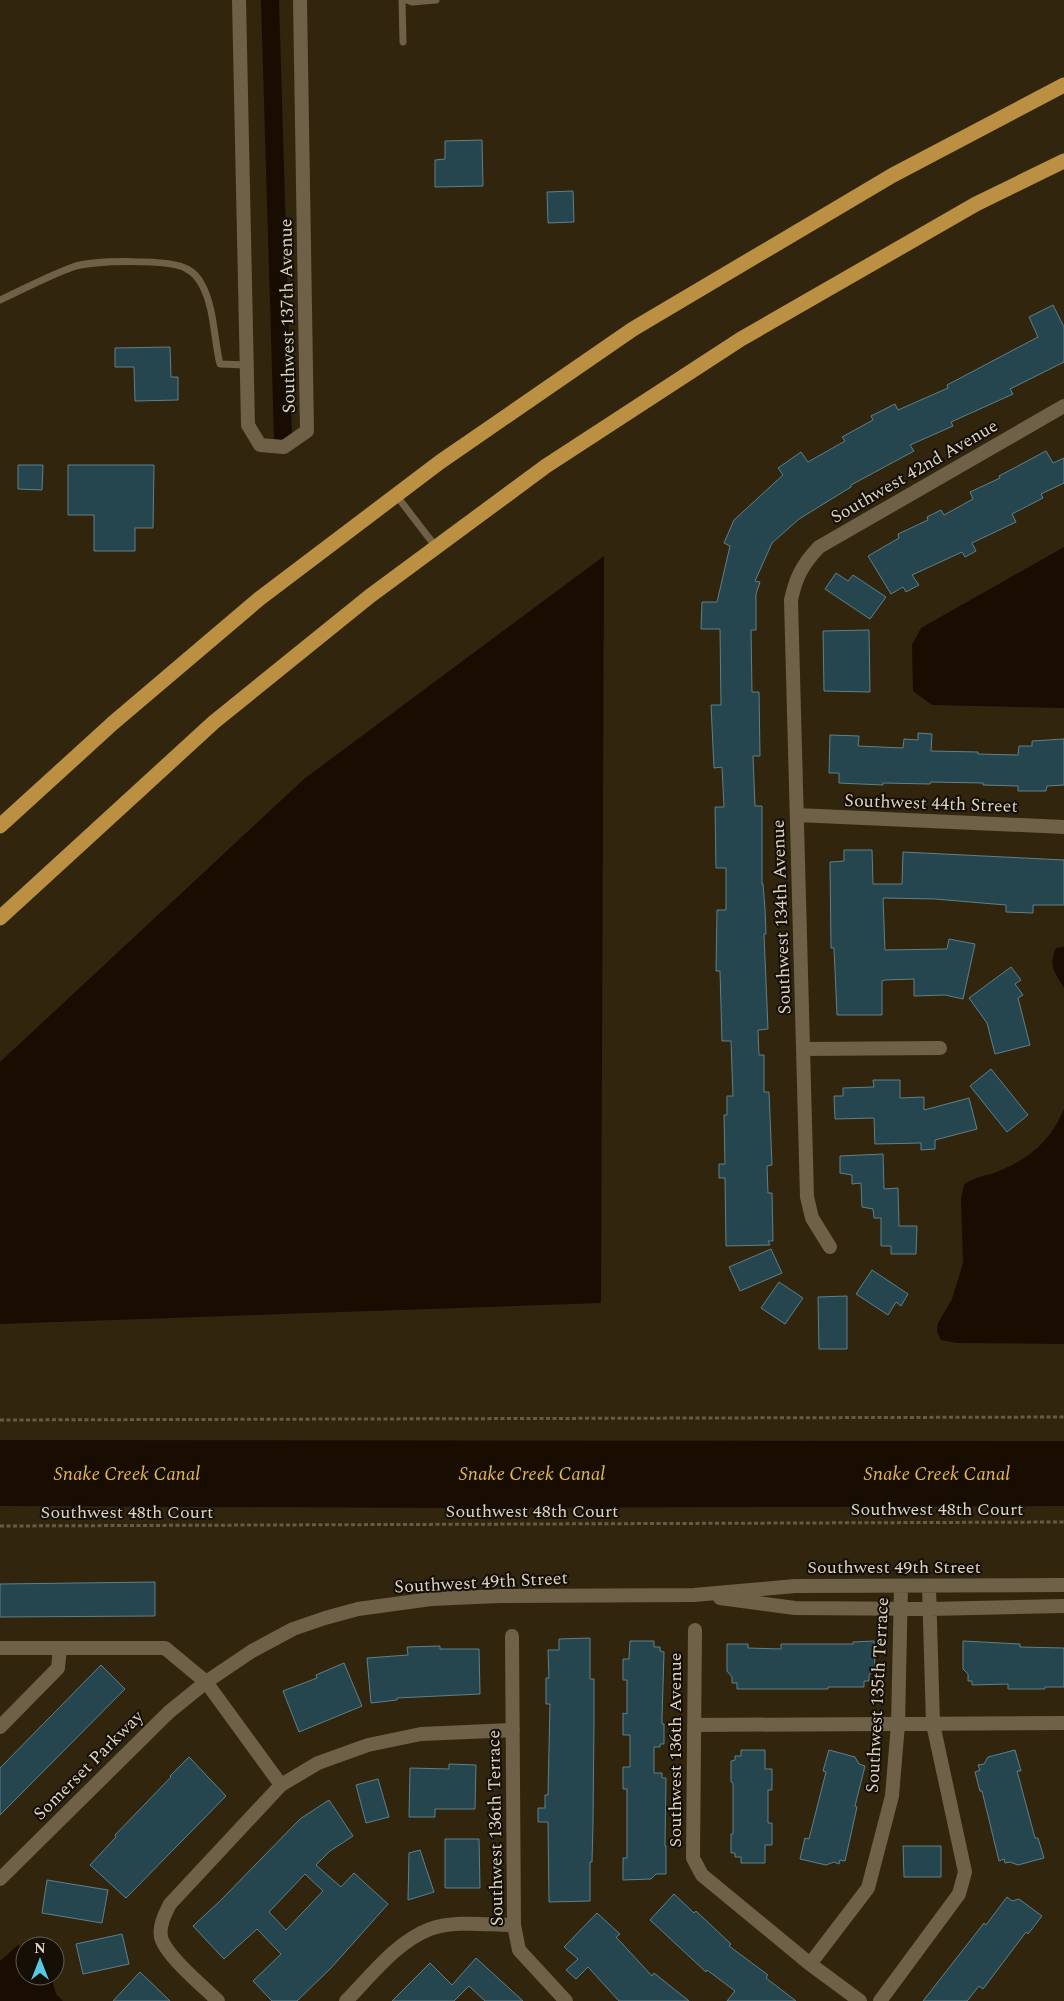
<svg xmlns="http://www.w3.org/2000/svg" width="1064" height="2001" viewBox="0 0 1064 2001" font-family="Spectral,serif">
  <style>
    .water { fill: #180d00 }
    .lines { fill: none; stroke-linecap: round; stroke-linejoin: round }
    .canal { stroke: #180d00; stroke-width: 18 }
    .building { fill: #26464f; stroke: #5e8089; fill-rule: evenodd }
    .path { stroke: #665b46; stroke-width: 3; stroke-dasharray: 4 2.5; stroke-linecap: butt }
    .service { stroke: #6f6048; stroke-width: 7 }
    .minor { stroke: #6f6048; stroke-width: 14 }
    .motorway { stroke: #bb9043; stroke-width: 15 }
    .labels { text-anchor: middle; stroke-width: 4; stroke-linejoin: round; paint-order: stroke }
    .street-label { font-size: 18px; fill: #dcd4c6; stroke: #150f06 }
    .water-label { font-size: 19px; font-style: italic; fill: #eab454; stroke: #150f06 }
  </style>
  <rect width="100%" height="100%" fill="#32250e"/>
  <!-- water -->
  <path class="water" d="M 1064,547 L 1064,708 L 932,705 L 913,691 L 912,645 L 921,628 Z
    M 604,556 L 601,1303 L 0,1324 L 0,1062 L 304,779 Z
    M 1064,947 L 1064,988 C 1055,973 1048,966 1056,948 Z
    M 1064,1109 L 1064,1344 L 957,1343 L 941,1340 L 937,1332 L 938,1323 L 952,1299 L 963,1263 L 961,1199 L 964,1185 C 973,1177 986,1176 997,1172 C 1029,1159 1051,1141 1064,1109 Z
    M 0,1440 L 1064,1441 L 1064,1506 L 455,1508 L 0,1506 Z
    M 18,1945 L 25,1948 L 25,1976 L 51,1976 L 56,1994 L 63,2001 L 0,2001 L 0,1961 Z"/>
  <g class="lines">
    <!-- canal -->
    <path class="canal" d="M 270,0 L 283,437"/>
  </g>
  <!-- building -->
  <path class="building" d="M 482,140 L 483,186 L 435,187 L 435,160 L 445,159 L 445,141 Z
    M 573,191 L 574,222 L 548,223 L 547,192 Z
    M 1053,305 L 1064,327 L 1064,362 L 1010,389 L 1013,394 L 951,422 L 953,426 L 910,445 L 914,451 L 851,485 L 851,487 L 799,519 L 772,543 L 755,581 L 760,582 L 756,594 L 756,630 L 751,630 L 752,692 L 759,692 L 760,756 L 753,756 L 755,806 L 762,806 L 762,884 L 763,884 L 765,909 L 766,934 L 764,934 L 768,1029 L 758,1030 L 759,1055 L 764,1055 L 764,1092 L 769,1092 L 772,1165 L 767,1166 L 768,1193 L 772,1193 L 773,1241 L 768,1241 L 770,1245 L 726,1246 L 725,1178 L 719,1178 L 719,1164 L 725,1164 L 724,1115 L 727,1115 L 727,1096 L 733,1096 L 731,1041 L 722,1041 L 720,971 L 716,971 L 717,910 L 726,910 L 726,868 L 716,868 L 715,807 L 724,807 L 722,767 L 714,768 L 711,705 L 721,705 L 720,629 L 701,629 L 702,602 L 717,602 L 730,546 L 724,543 L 734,520 L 783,475 L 778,468 L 801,452 L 808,462 L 845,441 L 842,437 L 873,420 L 871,416 L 895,404 L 898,410 L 948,388 L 947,385 L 1038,337 L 1029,317 Z
    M 170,347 L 171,377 L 178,377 L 178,400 L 135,401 L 134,367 L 115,367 L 115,348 Z
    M 1046,451 L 1053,463 L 1064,458 L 1064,483 L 1041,494 L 1043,498 L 1012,514 L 1016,522 L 972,543 L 976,551 L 965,557 L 962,552 L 912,575 L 919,585 L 906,592 L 903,587 L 891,594 L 868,556 L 899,538 L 898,534 L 928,520 L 927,517 L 941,510 L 944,515 L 973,499 L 970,492 L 1000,478 L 999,476 Z
    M 18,465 L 43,465 L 42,490 L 18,489 Z
    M 68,465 L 154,465 L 153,528 L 135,528 L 135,551 L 94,551 L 94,515 L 68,515 Z
    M 836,573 L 848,581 L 853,575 L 886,597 L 870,619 L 825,589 Z
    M 869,630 L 870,692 L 824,691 L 823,631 Z
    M 918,733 L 932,734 L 931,751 L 978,752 L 978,754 L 1018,755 L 1019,746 L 1032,746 L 1032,741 L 1064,739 L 1064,785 L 1047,786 L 1046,791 L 1018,791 L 1018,786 L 983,785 L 983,783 L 931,782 L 930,784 L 883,783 L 883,785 L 839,783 L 839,773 L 829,773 L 830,735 L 859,736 L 858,746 L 903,748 L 904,739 L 918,740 Z
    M 844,850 L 872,850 L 873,884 L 902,884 L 903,852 L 1064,860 L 1064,905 L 1033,905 L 1033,913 L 1006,912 L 1006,905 L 935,899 L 883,898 L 885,950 L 947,949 L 949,939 L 975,944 L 963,999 L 945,995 L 914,996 L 914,979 L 885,980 L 882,981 L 882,1015 L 837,1015 L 834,948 L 831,948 L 830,862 L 844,861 Z
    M 1011,967 L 1021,980 L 1015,984 L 1023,995 L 1018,998 L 1030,1045 L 995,1054 L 987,1023 L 969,998 Z
    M 991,1069 L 1028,1115 L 1007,1132 L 970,1086 Z
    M 873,1080 L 900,1080 L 900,1098 L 924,1097 L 924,1110 L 969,1098 L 977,1129 L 935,1140 L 935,1149 L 921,1150 L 921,1143 L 875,1144 L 874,1118 L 835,1119 L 834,1096 L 843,1096 L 843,1088 L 874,1087 Z
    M 883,1154 L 884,1189 L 898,1188 L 899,1226 L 917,1226 L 916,1254 L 891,1254 L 891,1246 L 881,1246 L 881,1218 L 874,1218 L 873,1209 L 862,1207 L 861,1183 L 852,1184 L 852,1175 L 840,1173 L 840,1156 Z
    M 771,1249 L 782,1273 L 740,1291 L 729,1267 Z
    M 872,1270 L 908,1294 L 901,1306 L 896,1302 L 888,1315 L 856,1294 Z
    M 779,1282 L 803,1298 L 785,1324 L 761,1308 Z
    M 847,1296 L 847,1349 L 819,1349 L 818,1297 Z
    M 155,1582 L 155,1616 L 0,1617 L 0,1584 Z
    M 590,1638 L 590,1679 L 594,1679 L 594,1721 L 593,1823 L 592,1862 L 590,1862 L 590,1901 L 549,1902 L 548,1822 L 538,1822 L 538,1808 L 545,1808 L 545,1795 L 548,1795 L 550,1704 L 546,1704 L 546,1678 L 549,1678 L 548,1650 L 559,1650 L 559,1639 Z
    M 630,1641 L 654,1641 L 654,1647 L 660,1647 L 660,1651 L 664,1652 L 662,1719 L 662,1724 L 664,1724 L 664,1744 L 660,1744 L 660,1747 L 654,1747 L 654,1773 L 662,1773 L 662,1778 L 666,1778 L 665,1846 L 666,1846 L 666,1874 L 656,1874 L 651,1879 L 623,1880 L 623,1858 L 627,1858 L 627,1789 L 623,1789 L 623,1767 L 630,1767 L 630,1735 L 623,1735 L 623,1713 L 627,1714 L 627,1680 L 623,1680 L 623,1659 L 629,1659 Z
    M 874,1641 L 875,1669 L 869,1675 L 869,1681 L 864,1681 L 864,1687 L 828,1687 L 828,1689 L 737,1689 L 737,1683 L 732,1683 L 732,1677 L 727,1671 L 727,1644 L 748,1644 L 748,1648 L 781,1649 L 781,1644 L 853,1644 L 853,1642 Z
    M 963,1641 L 1020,1644 L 1020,1647 L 1064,1648 L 1064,1687 L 1045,1687 L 1045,1689 L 1008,1689 L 1008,1684 L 972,1685 L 972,1681 L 968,1681 L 968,1674 L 963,1669 Z
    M 440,1646 L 440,1649 L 479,1649 L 480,1694 L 397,1698 L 397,1700 L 371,1703 L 367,1658 L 408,1655 L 407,1647 Z
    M 344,1663 L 362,1706 L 299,1732 L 283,1691 L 317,1678 L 316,1675 Z
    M 101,1665 L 125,1689 L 0,1815 L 0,1768 Z
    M 741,1750 L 765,1750 L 765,1769 L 772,1769 L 772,1790 L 768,1790 L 768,1823 L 772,1823 L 772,1845 L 765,1845 L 765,1863 L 741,1863 L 741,1857 L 735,1857 L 735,1853 L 731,1853 L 731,1834 L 733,1834 L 733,1783 L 731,1782 L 731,1761 L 735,1760 L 735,1756 L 741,1756 Z
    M 829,1750 L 855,1757 L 859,1764 L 865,1766 L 855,1806 L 857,1807 L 845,1861 L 840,1860 L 839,1864 L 834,1862 L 826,1865 L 800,1859 L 805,1838 L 809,1839 L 826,1772 L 823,1771 Z
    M 1015,1750 L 1021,1771 L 1017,1771 L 1035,1838 L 1038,1838 L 1044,1858 L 1018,1865 L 1010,1862 L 1005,1863 L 1004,1859 L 999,1861 L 982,1791 L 980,1791 L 975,1772 L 980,1770 L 978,1765 L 984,1764 L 988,1757 Z
    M 189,1757 L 226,1796 L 126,1898 L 90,1865 L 116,1837 L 115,1835 L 171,1777 L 170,1776 Z
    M 449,1764 L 476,1765 L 475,1809 L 435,1809 L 435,1817 L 409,1817 L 410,1768 L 449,1769 Z
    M 378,1779 L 389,1817 L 366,1823 L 356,1785 Z
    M 329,1800 L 353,1836 L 330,1851 L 316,1865 L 341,1887 L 354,1873 L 388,1904 L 331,1968 L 297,2001 L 272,2001 L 253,1981 L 281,1954 L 257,1929 L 224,1959 L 193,1926 L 220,1901 L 300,1819 ZM 305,1874 L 323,1891 L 286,1930 L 269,1912 Z
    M 445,1839 L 479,1839 L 480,1888 L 445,1888 Z
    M 903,1846 L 941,1846 L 941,1877 L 904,1877 Z
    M 420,1850 L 434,1892 L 408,1900 L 409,1853 Z
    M 47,1880 L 108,1890 L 102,1923 L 42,1913 Z
    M 674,1894 L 694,1913 L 696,1911 L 731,1944 L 729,1946 L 768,1975 L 766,1978 L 796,2001 L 727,2001 L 735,1991 L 707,1970 L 706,1972 L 650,1920 Z
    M 1007,1897 L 1012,1901 L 1019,1899 L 1042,1916 L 1028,1934 L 1026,1932 L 983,1989 L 979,1986 L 967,2001 L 923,2001 L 984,1923 L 986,1925 Z
    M 597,1913 L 620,1934 L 616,1937 L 652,1976 L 654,1973 L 689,2001 L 619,2001 L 588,1967 L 576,1979 L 566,1970 L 578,1959 L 564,1947 Z
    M 122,1934 L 129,1964 L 83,1974 L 76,1944 Z
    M 476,1958 L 523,2001 L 485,2001 L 469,1986 L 454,2001 L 392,2001 L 430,1963 L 452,1985 Z
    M 140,1972 L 170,2001 L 113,2001 Z"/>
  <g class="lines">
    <!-- path -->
    <path class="path" d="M 0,1420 L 1064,1417
      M 0,1526 L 1064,1522"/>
    <!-- service -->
    <path class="service" d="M 402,0 L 403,42
      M 407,0 L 412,2 L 436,0
      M 0,300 C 24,289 48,276 73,267 C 91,260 172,259 187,269 C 193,272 199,279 202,285 C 214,306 214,340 220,364 L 247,365
      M 396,495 L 436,547"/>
    <!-- minor -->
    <path class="minor" d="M 239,0 L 248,425 L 260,445 L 284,447 L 307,431 L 300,0
      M 797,815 L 1064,827
      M 803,1049 L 940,1048
      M 830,1247 L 812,1218 L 807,1197 L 791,600 C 796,577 802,565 819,547 L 1064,406
      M 720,1598 L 795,1608 L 929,1609 L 1064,1606
      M 695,1630 L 693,1858 L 702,1875 L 810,1964 L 860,2001
      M 512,1636 L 514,1925 L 519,1950 L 566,2001
      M 0,1648 L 165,1648 L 206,1682 L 281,1785
      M 694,1725 L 1064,1723
      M 0,1727 L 58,1668 L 60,1648
      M 0,1879 L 169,1712 L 206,1682 L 252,1651 L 293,1629 L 325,1618 L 358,1609 L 431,1599 L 500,1596 L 694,1595 L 795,1586 L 1064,1585
      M 810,1964 L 868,1888 L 892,1796 L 898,1724 L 901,1586
      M 218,2001 C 204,1987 165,1955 161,1937 C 159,1925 165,1914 170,1904 L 281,1785 L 318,1763 L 368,1745 L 421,1734 L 513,1730
      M 346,2001 C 371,1976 396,1942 430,1929 C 455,1920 487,1925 514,1925
      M 880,2001 L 959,1894 L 965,1872 L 933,1724 L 929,1587"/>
    <!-- motorway -->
    <path class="motorway" d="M 0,826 L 113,723 L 259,599 L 440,462 L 633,329 L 893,175 L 1064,85
      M 0,918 L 214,722 L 370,596 L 546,466 L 741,339 L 976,204 L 1064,161"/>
  </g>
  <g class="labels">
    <!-- street labels -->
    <g class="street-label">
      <text transform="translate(287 316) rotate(-91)" y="6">Southwest 137th Avenue</text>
      <text transform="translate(914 471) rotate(-30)" y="6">Southwest 42nd Avenue</text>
      <text transform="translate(931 803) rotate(2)" y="6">Southwest 44th Street</text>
      <text transform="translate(781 917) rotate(-92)" y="6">Southwest 134th Avenue</text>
      <text x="937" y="1515">Southwest 48th Court</text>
      <text x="532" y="1517">Southwest 48th Court</text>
      <text x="127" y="1518">Southwest 48th Court</text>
      <text x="894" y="1573">Southwest 49th Street</text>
      <text transform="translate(481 1582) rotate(-3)" y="6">Southwest 49th Street</text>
      <text transform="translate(877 1695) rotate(-87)" y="6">Southwest 135th Terrace</text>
      <text transform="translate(675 1750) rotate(-90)" y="6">Southwest 136th Avenue</text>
      <text transform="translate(88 1765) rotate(-45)" y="6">Somerset Parkway</text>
      <text transform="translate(495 1828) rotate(-91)" y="6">Southwest 136th Terrace</text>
    </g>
    <!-- water labels -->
    <g class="water-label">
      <text x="127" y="1480">Snake Creek Canal</text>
      <text x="532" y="1480">Snake Creek Canal</text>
      <text x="937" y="1480">Snake Creek Canal</text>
    </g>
  </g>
  <!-- north arrow -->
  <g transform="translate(40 1961)"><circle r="24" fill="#150f06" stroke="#655e53"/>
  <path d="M0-4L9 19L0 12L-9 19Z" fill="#59c8e4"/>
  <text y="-8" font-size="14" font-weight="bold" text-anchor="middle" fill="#dcd4c6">N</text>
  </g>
</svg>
